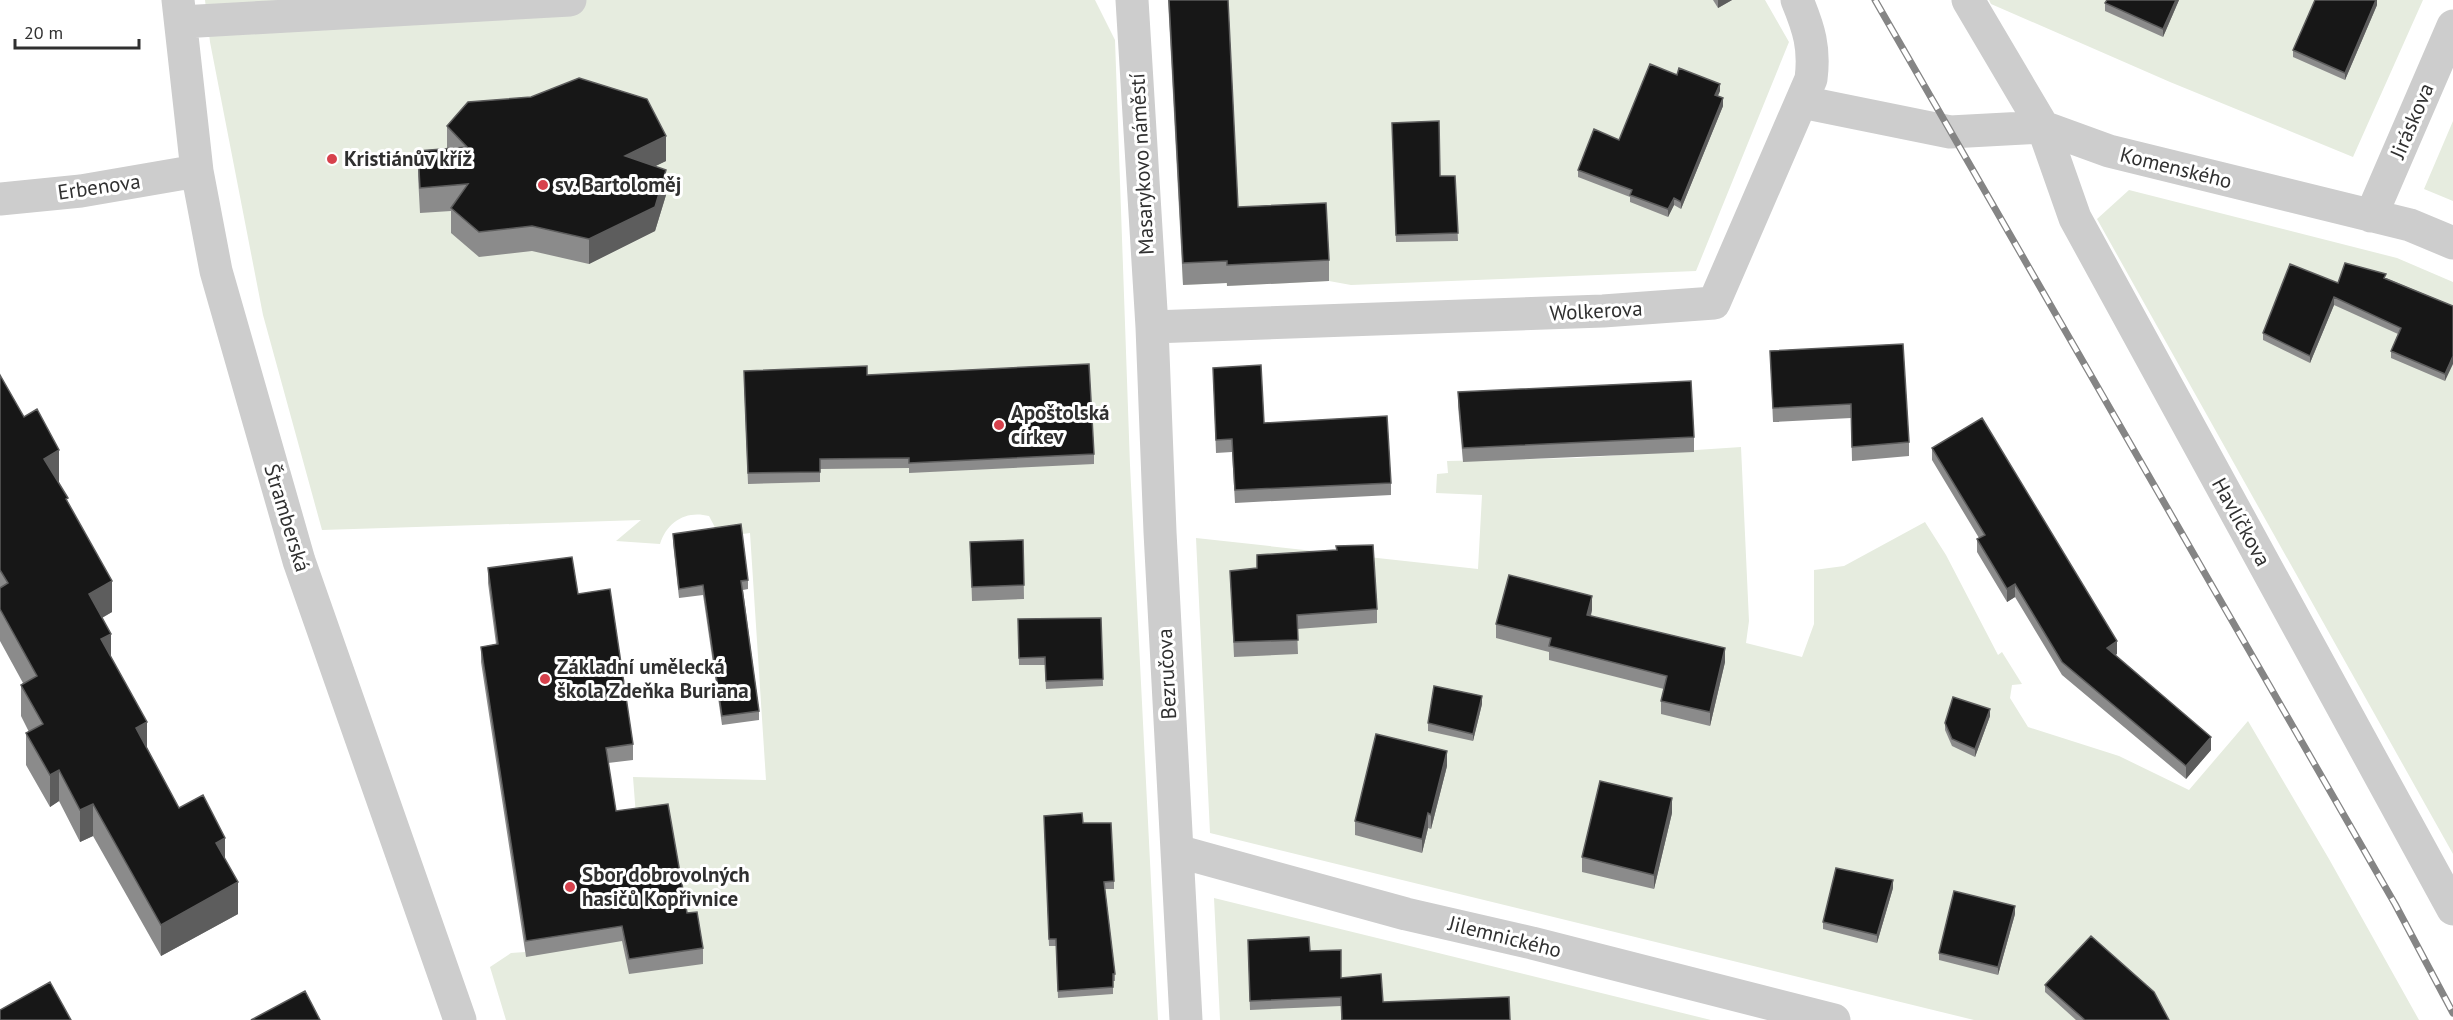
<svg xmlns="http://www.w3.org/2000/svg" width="2453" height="1020" viewBox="0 0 2453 1020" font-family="'PT Sans',sans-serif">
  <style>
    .green { fill: #e6ecdf }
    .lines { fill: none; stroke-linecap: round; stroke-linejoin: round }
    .street { stroke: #cdcdcd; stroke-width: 33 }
    .rail-casing { stroke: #858585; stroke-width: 7 }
    .rail { stroke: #fff; stroke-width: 4.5; stroke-dasharray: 14; stroke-linecap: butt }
    .wall { fill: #8b8b8b }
    .shaded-wall { fill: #5d5d5d }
    .building { fill: #171717; stroke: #5d5d5d; stroke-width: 1.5 }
    .poi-dot { fill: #d7414c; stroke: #fff; stroke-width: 2 }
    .labels { text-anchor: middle; stroke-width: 6; stroke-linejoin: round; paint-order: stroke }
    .street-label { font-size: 21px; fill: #303030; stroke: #fff }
    .poi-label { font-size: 21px; font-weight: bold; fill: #303030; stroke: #fff; text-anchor: start }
  </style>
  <rect width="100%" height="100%" fill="#fff"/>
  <!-- green -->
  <path class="green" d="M 205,0 L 1095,0 L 1115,40 L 1130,465 L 1158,1020 L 506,1020 L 490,967 L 511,953 L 525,952 L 526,955 L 636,816 L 633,777 L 766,780 L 750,533 L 720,537 L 709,516 C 687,510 667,521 660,544 L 616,541 L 641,520 L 322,530 L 263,315 L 210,42 Z
    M 1169,0 L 1765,0 L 1789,42 L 1696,271 L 1351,285 L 1329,281 L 1227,286 L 1226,283 L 1183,285 Z
    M 1989,0 L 2423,0 L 2353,157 L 2170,82 L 1991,4 Z
    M 2453,121 L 2453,201 L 2424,189 Z
    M 2129,190 L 2397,258 L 2453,282 L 2453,854 L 2097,219 Z
    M 1741,447 L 1749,621 L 1746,643 L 1802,657 L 1814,624 L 1814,570 L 1844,566 L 1925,522 L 1946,555 L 1998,655 L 2002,652 L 2022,684 L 2012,685 L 2010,698 L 2028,727 L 2119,756 L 2189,790 L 2248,721 L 2329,859 L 2419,1020 L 1974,1020 L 1210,833 L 1196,538 L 1478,569 L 1482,495 L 1436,493 L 1437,474 L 1448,473 L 1447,461 L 1577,458 Z
    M 1214,898 L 1711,1020 L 1220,1020 Z"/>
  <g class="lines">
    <!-- street -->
    <path class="street" d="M 178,0 L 197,171 L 216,271 L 299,561 L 460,1020
      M 1132,0 L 1152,327 L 1160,532 L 1186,1020
      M 1968,0 L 2043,127 L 2075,218 L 2453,909
      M 181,22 L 570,0
      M 1802,102 L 1950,132 L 2043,127 L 2109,151 L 2410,225 L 2453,243
      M 0,199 L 81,191 L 197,171
      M 2371,216 L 2453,26
      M 1152,327 L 1603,311 L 1714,303 L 1811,79 C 1815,48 1809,29 1797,0
      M 1177,851 L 1406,914 L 1532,943 L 1834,1020"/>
    <defs>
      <path id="rail" d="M 1875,0 L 2395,904 L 2453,1013"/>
    </defs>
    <!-- rail casing -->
    <use href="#rail" class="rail-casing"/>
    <!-- rail -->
    <use href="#rail" class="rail"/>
  </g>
  <!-- wall -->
  <path class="wall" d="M 1168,0 L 1228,0 L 1238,207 L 1329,260 L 1329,281 L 1227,286 L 1227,283 L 1183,285 Z
    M 1713,0 L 1732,0 L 1718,8 Z
    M 2179,0 L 2163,37 L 2105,11 L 2105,3 Z
    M 2377,0 L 2377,5 L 2345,80 L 2293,57 L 2293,50 Z
    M 1720,91 L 1717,96 L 1723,106 L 1681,209 L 1674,205 L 1668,217 L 1630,202 L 1630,197 L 1578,177 L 1578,170 L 1619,140 Z
    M 1392,123 L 1440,176 L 1455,176 L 1458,241 L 1396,242 Z
    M 447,126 L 666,161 L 655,166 L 666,195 L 655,231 L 589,264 L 532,251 L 479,257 L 451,233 L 451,211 L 420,213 L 418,176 L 418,151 L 447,148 Z
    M 2386,278 L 2453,306 L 2445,381 L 2391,358 L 2391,351 L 2398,334 L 2334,305 L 2310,363 L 2263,340 L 2263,333 L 2338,283 Z
    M 1770,351 L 1909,442 L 1909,456 L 1852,461 L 1851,418 L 1773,422 Z
    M 1213,368 L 1264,423 L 1391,483 L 1391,495 L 1235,503 L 1232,452 L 1216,453 Z
    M 0,375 L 59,482 L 68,502 L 112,612 L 102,618 L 111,657 L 147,748 L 179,808 L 225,859 L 238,914 L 161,956 L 93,836 L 80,842 L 59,801 L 50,807 L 26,765 L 26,733 L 29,732 L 21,716 L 21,685 L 23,683 L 0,641 Z
    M 867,375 L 1094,454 L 1094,464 L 909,473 L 909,468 L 820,469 L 820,482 L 748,484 L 744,382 Z
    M 1458,392 L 1694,437 L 1694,452 L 1463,462 L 1458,406 Z
    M 1932,448 L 2117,654 L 2115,655 L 2211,750 L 2186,779 L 2062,675 L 2015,597 L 2007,602 L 1977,552 L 1977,539 L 1979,538 L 1932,460 Z
    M 673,534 L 748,580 L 748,589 L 743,590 L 759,711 L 759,720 L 722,725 L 703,595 L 679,598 L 673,543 Z
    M 1023,540 L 1024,599 L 972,601 L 970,542 Z
    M 488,568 L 578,594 L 633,744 L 633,760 L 608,763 L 616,811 L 687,913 L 703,948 L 703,964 L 629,974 L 622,941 L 526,957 L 481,662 L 481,647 L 496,644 L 488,583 Z
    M 1230,571 L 1377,609 L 1377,623 L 1297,629 L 1298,654 L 1234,657 Z
    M 1592,610 L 1591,616 L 1725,662 L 1710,726 L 1661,714 L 1661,701 L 1664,689 L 1549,660 L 1549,652 L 1496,638 L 1496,624 Z
    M 1101,618 L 1103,686 L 1046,689 L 1045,665 L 1019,665 L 1018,619 Z
    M 1482,704 L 1473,741 L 1428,731 L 1428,723 Z
    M 1990,716 L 1975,757 L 1952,746 L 1945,730 L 1945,723 Z
    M 1447,766 L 1431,829 L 1428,828 L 1422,853 L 1355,835 L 1355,821 Z
    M 1672,813 L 1654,889 L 1582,872 L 1582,857 Z
    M 1044,816 L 1083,823 L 1114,881 L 1114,889 L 1105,889 L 1115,974 L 1115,981 L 1113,981 L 1113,994 L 1058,998 L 1056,946 L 1049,946 Z
    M 1893,888 L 1877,943 L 1823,929 L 1823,922 Z
    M 2015,914 L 1998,975 L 1939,960 L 1939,953 Z
    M 1248,940 L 1310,951 L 1341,978 L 1383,1002 L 1510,1020 L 1341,1020 L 1341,1006 L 1250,1010 Z
    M 2045,985 L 2169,1020 L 2076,1020 L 2045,992 Z"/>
  <!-- shaded-wall -->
  <path class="shaded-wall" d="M 1718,0 L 1732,0 L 1718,8 Z
    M 2176,0 L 2179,0 L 2163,37 L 2163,29 Z
    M 2376,0 L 2377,0 L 2377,5 L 2345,80 L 2345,73 Z
    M 1720,84 L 1720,91 L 1715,103 L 1715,95 Z
    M 1723,98 L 1723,106 L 1681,209 L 1681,202 Z
    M 666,136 L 666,161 L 625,181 L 625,156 Z
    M 666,170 L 666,195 L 655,231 L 589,264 L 589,239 Z
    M 1674,198 L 1674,205 L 1668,217 L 1668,209 Z
    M 2334,297 L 2334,305 L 2310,363 L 2310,356 Z
    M 2453,356 L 2453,364 L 2445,381 L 2445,374 Z
    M 59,450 L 59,482 L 44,490 L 44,459 Z
    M 112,581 L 112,612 L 89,625 L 89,594 Z
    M 2015,584 L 2015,597 L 2007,602 L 2007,589 Z
    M 1592,596 L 1592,610 L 1587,629 L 1587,615 Z
    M 111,634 L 111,666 L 101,639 Z
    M 2117,641 L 2117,654 L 2107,660 L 2107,648 Z
    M 1725,648 L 1725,662 L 1710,726 L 1710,712 Z
    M 1482,696 L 1482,704 L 1473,741 L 1473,734 Z
    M 1990,709 L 1990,716 L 1975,757 L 1975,749 Z
    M 147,722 L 147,754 L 136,728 Z
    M 2211,737 L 2211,750 L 2186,779 L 2186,766 Z
    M 1447,751 L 1447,766 L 1431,829 L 1431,815 Z
    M 59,770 L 59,801 L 50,807 L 50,775 Z
    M 1672,798 L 1672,813 L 1654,889 L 1654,875 Z
    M 93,804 L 93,836 L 80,842 L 80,810 Z
    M 1428,813 L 1428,828 L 1422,853 L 1422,839 Z
    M 225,838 L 225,869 L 216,843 Z
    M 1893,880 L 1893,888 L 1877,943 L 1877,935 Z
    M 238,882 L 238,914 L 161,956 L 161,925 Z
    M 2015,906 L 2015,914 L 1998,975 L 1998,967 Z"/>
  <!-- building -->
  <path class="building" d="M 1169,0 L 1228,0 L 1238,207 L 1326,203 L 1329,260 L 1227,265 L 1227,261 L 1183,263 Z
    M 2107,0 L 2176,0 L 2163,29 L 2105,3 Z
    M 2315,0 L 2376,0 L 2345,73 L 2293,50 Z
    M 1650,64 L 1677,75 L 1679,68 L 1720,84 L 1715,95 L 1723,98 L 1681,202 L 1674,198 L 1668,209 L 1630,195 L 1632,190 L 1578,170 L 1594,129 L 1619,140 Z
    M 579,78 L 647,99 L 666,136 L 625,156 L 666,170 L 655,207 L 589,239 L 532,226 L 479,232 L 451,208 L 468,184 L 420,188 L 418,151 L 467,147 L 447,126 L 468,102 L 531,97 Z
    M 1439,121 L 1440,176 L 1455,176 L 1458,233 L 1396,235 L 1392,123 Z
    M 2345,263 L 2386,274 L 2384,278 L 2453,306 L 2453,356 L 2445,374 L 2391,351 L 2401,328 L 2334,297 L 2310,356 L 2263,333 L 2290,264 L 2338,283 Z
    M 1903,344 L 1909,442 L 1852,447 L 1851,404 L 1773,408 L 1770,351 Z
    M 1089,364 L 1094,454 L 909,463 L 909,458 L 820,459 L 820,472 L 748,473 L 744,371 L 867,366 L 867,375 Z
    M 1261,365 L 1264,423 L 1387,416 L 1391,483 L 1235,490 L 1232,439 L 1216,440 L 1213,368 Z
    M 0,375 L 24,417 L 37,409 L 59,450 L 44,459 L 68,498 L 66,499 L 112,581 L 89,594 L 111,634 L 101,639 L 147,722 L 136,728 L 179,808 L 203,795 L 225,838 L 216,843 L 238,882 L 161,925 L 93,804 L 80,810 L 59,770 L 50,775 L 26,733 L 43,724 L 21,685 L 37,676 L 0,609 L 0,588 L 8,583 L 0,570 Z
    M 1691,381 L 1694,437 L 1463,448 L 1458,392 Z
    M 1982,418 L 2117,641 L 2107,648 L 2211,737 L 2186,766 L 2062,662 L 2015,584 L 2007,589 L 1977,539 L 1985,535 L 1932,448 Z
    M 741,524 L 748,580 L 741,581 L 759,711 L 722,716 L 703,585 L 679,589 L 673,534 Z
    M 1023,540 L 1024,585 L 972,587 L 970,542 Z
    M 1373,545 L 1377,609 L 1297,615 L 1298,640 L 1234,642 L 1230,571 L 1257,568 L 1257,555 L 1337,550 L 1336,546 Z
    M 572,557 L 578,594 L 610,589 L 633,744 L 606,748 L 616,811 L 668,804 L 687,913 L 697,912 L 703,948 L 629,959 L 622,926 L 526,941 L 481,647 L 498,644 L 488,568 Z
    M 1509,575 L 1592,596 L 1587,615 L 1725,648 L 1710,712 L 1661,701 L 1667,676 L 1549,646 L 1551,638 L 1496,624 Z
    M 1101,618 L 1103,679 L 1046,681 L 1045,657 L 1019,658 L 1018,619 Z
    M 1434,686 L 1482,696 L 1473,734 L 1428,723 Z
    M 1953,697 L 1990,709 L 1975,749 L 1952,739 L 1945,723 Z
    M 1376,734 L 1447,751 L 1431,815 L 1428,813 L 1422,839 L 1355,821 Z
    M 1600,781 L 1672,798 L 1654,875 L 1582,857 Z
    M 1082,813 L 1083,823 L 1111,823 L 1114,881 L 1104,882 L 1115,974 L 1113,974 L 1113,987 L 1058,991 L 1056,939 L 1049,939 L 1044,816 Z
    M 1836,868 L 1893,880 L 1877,935 L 1823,922 Z
    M 1954,891 L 2015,906 L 1998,967 L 1939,953 Z
    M 2091,936 L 2154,992 L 2169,1020 L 2085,1020 L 2045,985 Z
    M 1309,937 L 1310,951 L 1341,950 L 1341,978 L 1381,974 L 1383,1002 L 1509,997 L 1510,1020 L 1342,1020 L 1341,997 L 1250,1001 L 1248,940 Z
    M 50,982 L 71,1020 L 0,1020 L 0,1010 Z
    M 305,991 L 320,1020 L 251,1020 Z"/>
  <!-- markers -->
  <g class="poi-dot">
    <circle cx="332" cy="159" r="6"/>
    <circle cx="543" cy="185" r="6"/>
    <circle cx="999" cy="425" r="6"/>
    <circle cx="545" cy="679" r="6"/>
    <circle cx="570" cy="887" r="6"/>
  </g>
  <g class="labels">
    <!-- street labels -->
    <g class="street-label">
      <text transform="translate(2412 121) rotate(-67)" y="7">Jiráskova</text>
      <text transform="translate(1142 164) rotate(-93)" y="7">Masarykovo náměstí</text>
      <text transform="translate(2176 168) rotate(14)" y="7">Komenského</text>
      <text transform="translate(99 187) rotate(-8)" y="7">Erbenova</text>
      <text transform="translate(1596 311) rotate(-3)" y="7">Wolkerova</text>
      <text transform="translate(287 518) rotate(73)" y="7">Štramberská</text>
      <text transform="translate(2241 522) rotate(61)" y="7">Havlíčkova</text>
      <text transform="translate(1167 674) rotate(-93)" y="7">Bezručova</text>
      <text transform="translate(1505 937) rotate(14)" y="7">Jilemnického</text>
    </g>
    <!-- poi labels -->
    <g class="poi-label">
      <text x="344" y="166">Kristiánův kříž</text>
      <text x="555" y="192">sv. Bartoloměj</text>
      <text x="1011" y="420">Apoštolská<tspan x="1011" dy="24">církev</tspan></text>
      <text x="557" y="674">Základní umělecká<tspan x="557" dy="24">škola Zdeňka Buriana</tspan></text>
      <text x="582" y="882">Sbor dobrovolných<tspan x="582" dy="24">hasičů Kopřivnice</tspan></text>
    </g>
  </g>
  <!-- scale -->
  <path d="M15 39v9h124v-9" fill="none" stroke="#303030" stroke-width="3"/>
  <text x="24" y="39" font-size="18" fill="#303030" stroke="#ffffff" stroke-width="4.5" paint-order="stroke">20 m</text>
</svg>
